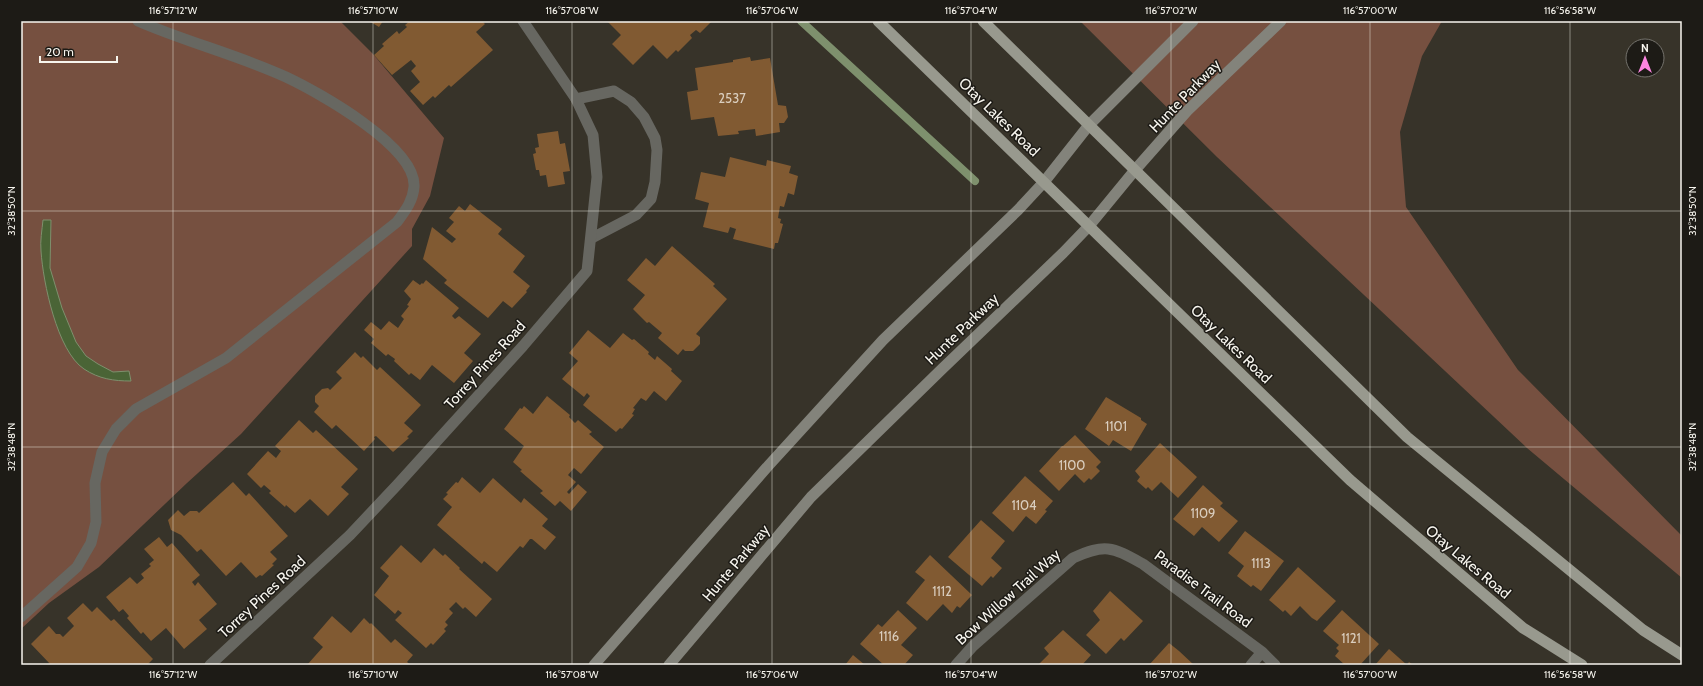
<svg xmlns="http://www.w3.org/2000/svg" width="1703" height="686" viewBox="0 0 1703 686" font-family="Cabin,sans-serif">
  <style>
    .green { fill: #765040 }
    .water { fill: #4a6436; stroke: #7e906d }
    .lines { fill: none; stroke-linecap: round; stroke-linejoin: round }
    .stream { stroke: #7e906d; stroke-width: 8 }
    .building { fill: #815a32 }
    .service { stroke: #676761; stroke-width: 11 }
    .minor { stroke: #676761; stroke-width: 11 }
    .secondary { stroke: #83837b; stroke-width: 11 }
    .primary { stroke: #98998e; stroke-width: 11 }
    .ticks { fill: none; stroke: #f7f5ee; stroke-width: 1; stroke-opacity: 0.45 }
    .labels { text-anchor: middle; stroke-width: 3; stroke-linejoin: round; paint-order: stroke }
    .number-label { font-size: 13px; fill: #dacebf }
    .street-label { font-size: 15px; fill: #f7f5ee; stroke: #1d1b16 }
    .neatline { fill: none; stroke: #f7f5ee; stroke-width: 1.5 }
    .ticks-label { font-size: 10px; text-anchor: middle; fill: #f7f5ee }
  </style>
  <rect width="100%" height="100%" fill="#373329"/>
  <!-- green -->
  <path class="green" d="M 21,21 L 340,21 L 373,54 L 444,138 L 430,196 L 412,229 L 412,246 L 241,434 L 187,483 L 99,567 L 49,603 L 21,629 Z
    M 1080,21 L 1442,21 L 1422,56 L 1400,132 L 1406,207 L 1518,370 L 1682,536 L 1682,578 L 1527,448 L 1217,157 Z"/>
  <!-- water -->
  <path class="water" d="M 43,220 L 51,220 L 50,268 L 62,308 L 76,342 L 86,356 L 98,364 L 113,372 L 129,371 L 131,381 C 114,381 99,379 84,369 C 57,351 43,282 41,251 C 40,241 42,230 43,220 Z"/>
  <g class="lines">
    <!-- stream -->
    <path class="stream" d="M 801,21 L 975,181"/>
  </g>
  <!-- building -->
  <path class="building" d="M 369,21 L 383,21 L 379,27 Z
    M 410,21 L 482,21 L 485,24 L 476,32 L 493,50 L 451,87 L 449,85 L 435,98 L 433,96 L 423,105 L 410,91 L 420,82 L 411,71 L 416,66 L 411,60 L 392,75 L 374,55 L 384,46 L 382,44 L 397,31 L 399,34 L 407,27 L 405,25 Z
    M 607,21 L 712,21 L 700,33 L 696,30 L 690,35 L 692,38 L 678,52 L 676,50 L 667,59 L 653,45 L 633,65 L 612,44 L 621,35 Z
    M 750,57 L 751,61 L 770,58 L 778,105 L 786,106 L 788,117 L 784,123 L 779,123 L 780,132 L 756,136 L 755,129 L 738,131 L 739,134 L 718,136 L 714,117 L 691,120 L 687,92 L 698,90 L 695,68 L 733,62 L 733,60 Z
    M 558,131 L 560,144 L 565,143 L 570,171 L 563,172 L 565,184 L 548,187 L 546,175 L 540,176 L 539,170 L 536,170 L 533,154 L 536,153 L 535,148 L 539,147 L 537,134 Z
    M 730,157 L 766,166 L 767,160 L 791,166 L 789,173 L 798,176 L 794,195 L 788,193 L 784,207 L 780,206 L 778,218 L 781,219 L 780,223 L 783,224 L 778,243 L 775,243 L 774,249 L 733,239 L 736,229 L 730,227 L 728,233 L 703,227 L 709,203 L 695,199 L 701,172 L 725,177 Z
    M 470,204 L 502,229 L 498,234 L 525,256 L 513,272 L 530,286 L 526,291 L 527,292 L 512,308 L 503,301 L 488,318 L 444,283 L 447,280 L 423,259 L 432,227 L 452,243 L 456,239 L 446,231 L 454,222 L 449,218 L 459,206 L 465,211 Z
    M 672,246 L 715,284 L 713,286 L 727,299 L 696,334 L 700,337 L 700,344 L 693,351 L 685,351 L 683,349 L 678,355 L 658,338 L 662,333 L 649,322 L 647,323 L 633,309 L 645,295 L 627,280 L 646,258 L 655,266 Z
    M 413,280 L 420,285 L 422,283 L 423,284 L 426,280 L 459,308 L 452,316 L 455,319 L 459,316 L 481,334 L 464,353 L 473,361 L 454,383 L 432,365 L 420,380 L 411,373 L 409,375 L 394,361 L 395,359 L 388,354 L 386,356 L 371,343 L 374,339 L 364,330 L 371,322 L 381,330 L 389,321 L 398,328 L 404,319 L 401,316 L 409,306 L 407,305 L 411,299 L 404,291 Z
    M 588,330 L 610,348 L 623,333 L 632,340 L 634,339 L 649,352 L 648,354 L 655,360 L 657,356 L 672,369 L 671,371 L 682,381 L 666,401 L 654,391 L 646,401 L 641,398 L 633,408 L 635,409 L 632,414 L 634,415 L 622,429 L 620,428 L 616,432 L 583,405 L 590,396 L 587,393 L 584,397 L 562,379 L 578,361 L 569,353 Z
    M 355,352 L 361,358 L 363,356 L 377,370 L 380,367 L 421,405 L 404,423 L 413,431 L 407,437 L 409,438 L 393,452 L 376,436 L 374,437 L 375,439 L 364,451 L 336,425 L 332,429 L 314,412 L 319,406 L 315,402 L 315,396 L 322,389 L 328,388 L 330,390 L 342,378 L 336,372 Z
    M 547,396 L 570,415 L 569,417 L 575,423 L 578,420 L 592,432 L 589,434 L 604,447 L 581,474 L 574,468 L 568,475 L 576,482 L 567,492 L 569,494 L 578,484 L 587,492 L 571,511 L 560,501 L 555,506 L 540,493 L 543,491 L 520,471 L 522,470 L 513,462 L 524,446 L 504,429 L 520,408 L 522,409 L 524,406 L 533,414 Z
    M 1106,397 L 1141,418 L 1141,420 L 1147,424 L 1131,451 L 1113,440 L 1109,446 L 1085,429 Z
    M 299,420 L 313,433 L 316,430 L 358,469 L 341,487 L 349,494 L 328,516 L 310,499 L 295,513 L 286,505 L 285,507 L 269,493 L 271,491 L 264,485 L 261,488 L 247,474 L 268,451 L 276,458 L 281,451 L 275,446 Z
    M 1075,435 L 1101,462 L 1096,467 L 1100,471 L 1091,480 L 1089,478 L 1084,483 L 1075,474 L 1059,491 L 1039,471 L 1062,446 L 1063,446 Z
    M 1160,443 L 1197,477 L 1178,498 L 1161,482 L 1152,491 L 1148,487 L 1146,489 L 1137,481 L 1140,477 L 1135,471 Z
    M 1025,476 L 1053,501 L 1045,510 L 1047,511 L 1036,524 L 1026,516 L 1013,532 L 992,513 Z
    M 462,477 L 480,493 L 493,478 L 521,503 L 524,498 L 548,519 L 542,526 L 556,537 L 545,550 L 532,539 L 530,539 L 523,548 L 520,546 L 497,572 L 484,561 L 482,564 L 437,525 L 452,507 L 443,499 L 448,494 L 446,493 L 456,482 L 458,483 Z
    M 233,482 L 246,496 L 249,493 L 288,536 L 270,552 L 277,559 L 272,564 L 274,565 L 262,576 L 260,575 L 256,578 L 241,562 L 226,576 L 201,549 L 197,552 L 181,535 L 171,530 L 168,520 L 178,510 L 184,516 L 190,511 L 197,511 L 199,513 Z
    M 1203,485 L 1223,503 L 1220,506 L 1238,521 L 1219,542 L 1202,527 L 1194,536 L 1173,519 Z
    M 981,520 L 1005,541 L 991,558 L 1002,568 L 993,578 L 991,576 L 982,586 L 948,557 Z
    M 1245,531 L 1284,561 L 1261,591 L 1253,585 L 1251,587 L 1237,576 L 1244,566 L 1228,553 Z
    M 159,537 L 167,547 L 172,543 L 200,575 L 192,582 L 195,586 L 198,582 L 217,604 L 199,620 L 207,629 L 184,649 L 166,628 L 151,641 L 143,632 L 141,634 L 127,618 L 129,616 L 123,609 L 119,612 L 106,597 L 130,577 L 137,584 L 144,578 L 141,574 L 151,566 L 149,564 L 154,560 L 144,549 Z
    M 401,545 L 421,563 L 434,548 L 443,556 L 445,554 L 460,568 L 459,569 L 492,599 L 476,617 L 465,607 L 463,609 L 456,602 L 449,609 L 453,613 L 445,622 L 448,625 L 444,629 L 446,631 L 433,645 L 431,643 L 426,648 L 395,620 L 402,613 L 398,610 L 395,614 L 374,595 L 389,576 L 380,568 Z
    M 930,555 L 972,595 L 960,608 L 957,606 L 952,613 L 943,604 L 927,621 L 906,603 L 925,580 L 915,572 Z
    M 1298,567 L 1336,601 L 1317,621 L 1312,618 L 1300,606 L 1291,616 L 1285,610 L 1283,612 L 1269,600 Z
    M 1110,591 L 1143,621 L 1124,641 L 1121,638 L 1106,654 L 1086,635 L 1100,620 L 1093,611 Z
    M 83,603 L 92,612 L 97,607 L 111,621 L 114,619 L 153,659 L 147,665 L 51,665 L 31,644 L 49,626 L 56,634 L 60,634 L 63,637 L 74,626 L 67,618 Z
    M 898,610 L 917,628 L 901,645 L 913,655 L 904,665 L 884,665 L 860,644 L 878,624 L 882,627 Z
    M 1342,610 L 1379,644 L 1360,665 L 1345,665 L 1335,656 L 1339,651 L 1336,648 L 1339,645 L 1323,631 Z
    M 332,616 L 351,633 L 364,618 L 370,624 L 371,623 L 391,643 L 395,639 L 413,655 L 407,662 L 411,665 L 307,665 L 323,647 L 313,638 Z
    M 1063,630 L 1091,655 L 1082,665 L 1038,665 L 1049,654 L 1044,648 Z
    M 1169,643 L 1179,651 L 1194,665 L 1149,665 Z
    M 1389,649 L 1407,665 L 1409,662 L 1413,665 L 1375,665 Z
    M 853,655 L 865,665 L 845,665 Z"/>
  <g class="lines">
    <!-- service -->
    <path class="service" d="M 576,99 L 614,91 L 631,102 L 644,117 L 655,138 L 657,150 L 655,182 L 651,199 L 636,215 L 592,238
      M 21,617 L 77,567 L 91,543 L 96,522 L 95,483 L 102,452 L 116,429 L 136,409 L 226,358 L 397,222 C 405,211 413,201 414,187 C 417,147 318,92 286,77 C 238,55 186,42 138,21"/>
    <!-- minor -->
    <path class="minor" d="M 210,665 L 350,535 L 398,484 L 523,346 L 587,271 L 597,177 L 593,135 L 576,99 L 523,21
      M 956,665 L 973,646 L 1073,558 C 1106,543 1112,547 1143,564 L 1262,652 L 1275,665
      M 1251,665 L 1262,652"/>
    <!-- secondary -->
    <path class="secondary" d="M 594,665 L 769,465 L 883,340 L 1018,210 L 1044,182 L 1089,125 L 1193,21
      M 669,665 L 811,497 L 942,369 L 1063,253 L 1089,226 L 1135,170 L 1187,111 L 1281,21"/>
    <!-- primary -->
    <path class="primary" d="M 878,21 L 1350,480 L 1523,628 L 1582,665
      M 983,21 L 1407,437 L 1643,630 L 1682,655"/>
  </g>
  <!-- ticks -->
  <path class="ticks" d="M 173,21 L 173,665M 373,21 L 373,665M 572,21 L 572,665M 772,21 L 772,665M 971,21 L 971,665M 1171,21 L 1171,665M 1370,21 L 1370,665M 1570,21 L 1570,665M 21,211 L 1682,211M 21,447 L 1682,447"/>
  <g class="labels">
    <!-- number labels -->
    <g class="number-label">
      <text x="732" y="103">2537</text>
      <text x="1116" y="431">1101</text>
      <text x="1072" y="470">1100</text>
      <text x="1024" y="510">1104</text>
      <text x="1203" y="518">1109</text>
      <text x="1261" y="568">1113</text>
      <text x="942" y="596">1112</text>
      <text x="889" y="641">1116</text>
      <text x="1351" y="643">1121</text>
    </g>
    <!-- street labels -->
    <g class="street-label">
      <text transform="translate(1185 96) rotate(-46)" y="5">Hunte Parkway</text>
      <text transform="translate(999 117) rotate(44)" y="5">Otay Lakes Road</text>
      <text transform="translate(962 329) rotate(-44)" y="5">Hunte Parkway</text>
      <text transform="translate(1231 344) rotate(44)" y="5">Otay Lakes Road</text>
      <text transform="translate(485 365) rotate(-48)" y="5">Torrey Pines Road</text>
      <text transform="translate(1468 562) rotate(40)" y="5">Otay Lakes Road</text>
      <text transform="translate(736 563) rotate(-50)" y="5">Hunte Parkway</text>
      <text transform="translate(1203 589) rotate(37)" y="5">Paradise Trail Road</text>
      <text transform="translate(262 597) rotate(-43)" y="5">Torrey Pines Road</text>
      <text transform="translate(1008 597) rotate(-42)" y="5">Bow Willow Trail Way</text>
    </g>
  </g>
  <!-- border -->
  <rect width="1703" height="686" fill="none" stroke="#1d1b16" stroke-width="44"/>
  <!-- north arrow -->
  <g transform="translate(1645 58)"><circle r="19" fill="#1d1b16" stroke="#74726c"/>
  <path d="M0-3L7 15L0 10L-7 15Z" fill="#fd86e1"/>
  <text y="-6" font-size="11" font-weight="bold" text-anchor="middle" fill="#f7f5ee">N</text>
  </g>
  <!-- scale -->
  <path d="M40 56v6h77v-6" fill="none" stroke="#f7f5ee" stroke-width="2"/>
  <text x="46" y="56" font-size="12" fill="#f7f5ee" stroke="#1d1b16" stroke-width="3" paint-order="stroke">20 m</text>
  <rect x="22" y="22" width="1659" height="642" class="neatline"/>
  <g class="ticks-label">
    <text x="173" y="14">116°57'12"W</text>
    <text x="373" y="14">116°57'10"W</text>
    <text x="572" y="14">116°57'08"W</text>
    <text x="772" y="14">116°57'06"W</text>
    <text x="971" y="14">116°57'04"W</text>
    <text x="1171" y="14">116°57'02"W</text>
    <text x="1370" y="14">116°57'00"W</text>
    <text x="1570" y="14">116°56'58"W</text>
    <text transform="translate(11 211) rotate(-90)" y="4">32°38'50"N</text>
    <text transform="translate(1692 211) rotate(-90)" y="4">32°38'50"N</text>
    <text transform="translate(11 447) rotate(-90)" y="4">32°38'48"N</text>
    <text transform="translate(1692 447) rotate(-90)" y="4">32°38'48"N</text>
    <text x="173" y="678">116°57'12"W</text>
    <text x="373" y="678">116°57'10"W</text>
    <text x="572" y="678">116°57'08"W</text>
    <text x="772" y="678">116°57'06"W</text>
    <text x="971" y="678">116°57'04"W</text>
    <text x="1171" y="678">116°57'02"W</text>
    <text x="1370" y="678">116°57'00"W</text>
    <text x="1570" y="678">116°56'58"W</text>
  </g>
</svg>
